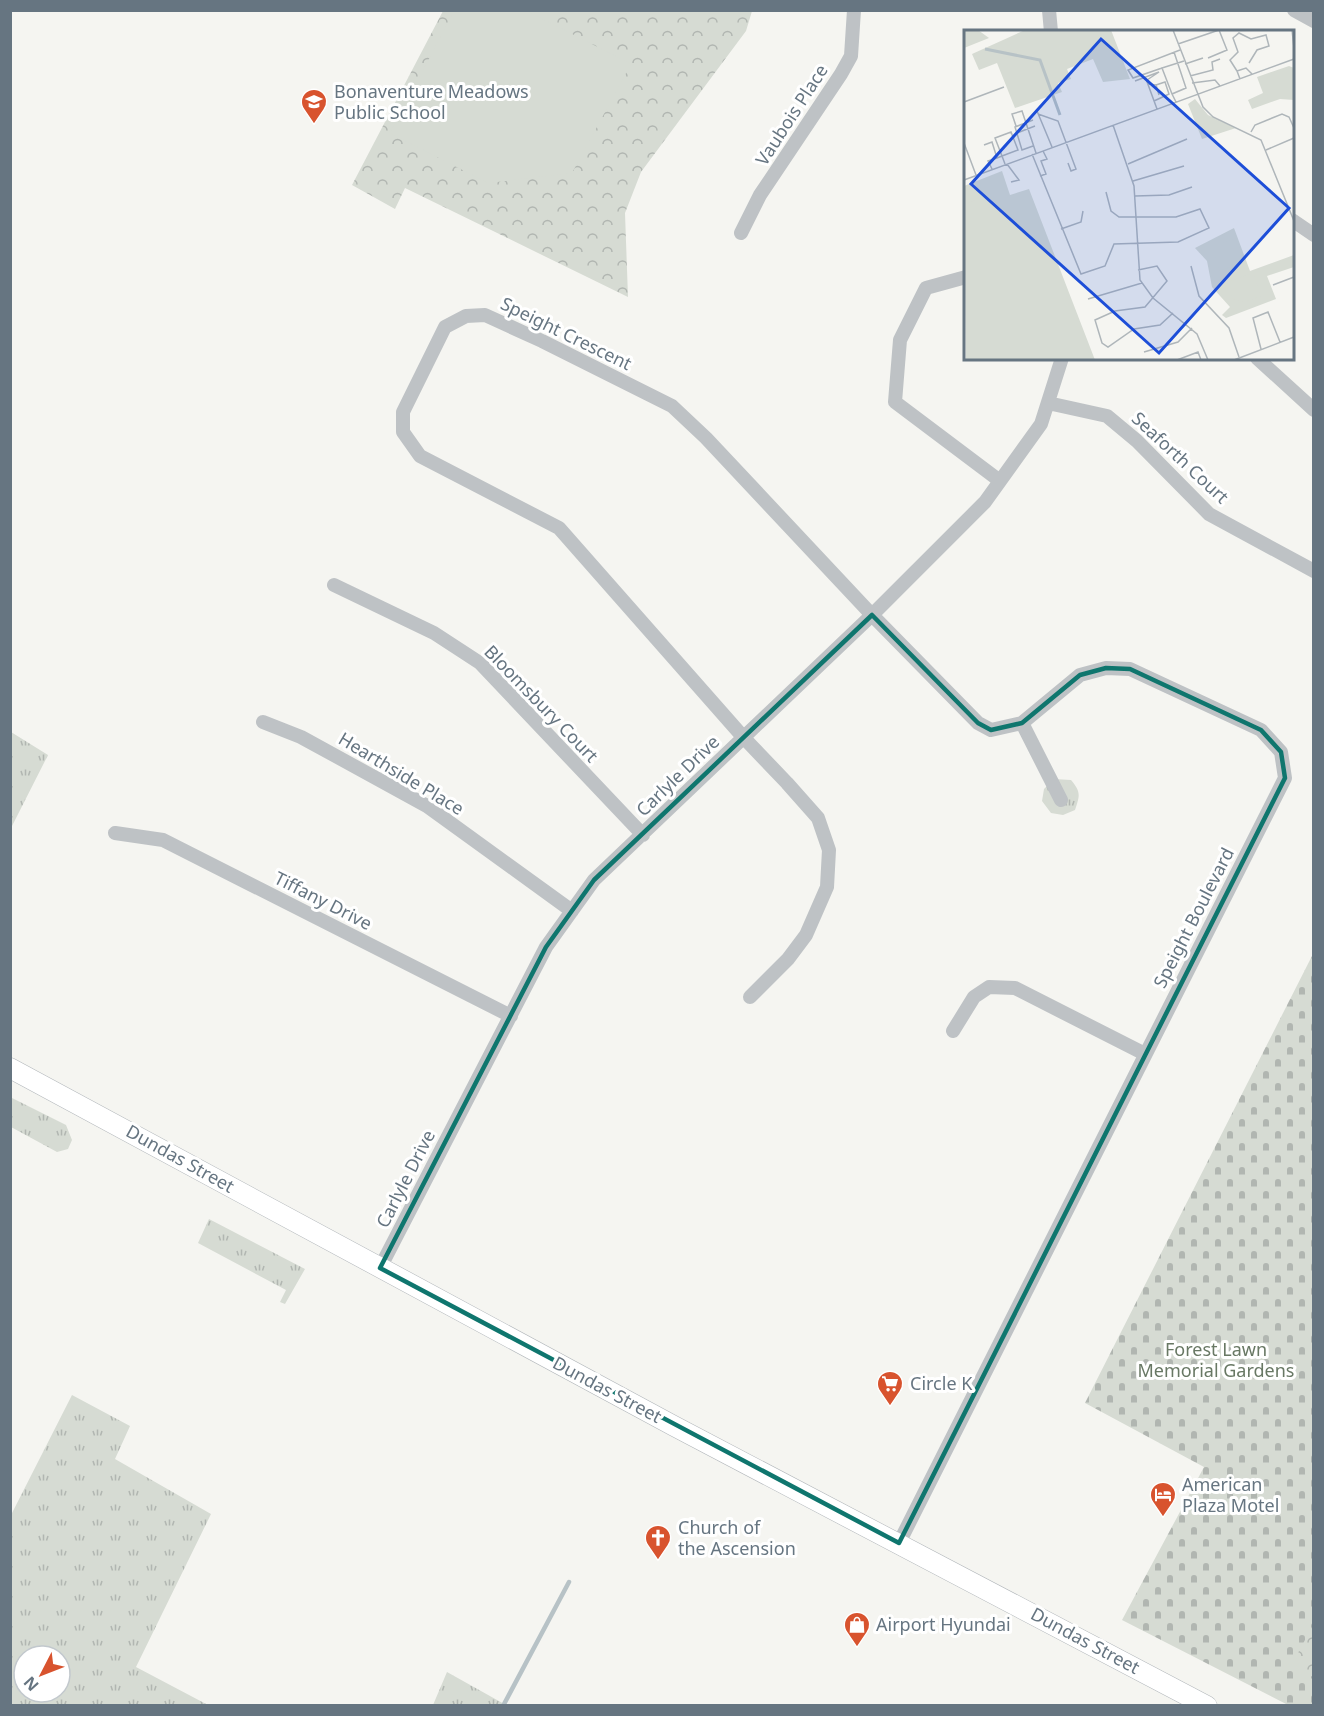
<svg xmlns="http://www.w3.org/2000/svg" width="1324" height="1716" viewBox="0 0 1324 1716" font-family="'Noto Sans',sans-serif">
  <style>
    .grass { fill: url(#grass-tufts); fill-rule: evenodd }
    .cemetery { fill: url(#cemetery-stones) }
    .park { fill: url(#park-crowns) }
    .garden { fill: #d6dbd3 }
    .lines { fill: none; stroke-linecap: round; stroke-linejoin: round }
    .stream { stroke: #b7c2c6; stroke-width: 4.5 }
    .secondary-casing { stroke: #b1b6ba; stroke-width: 21 }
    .street { stroke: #bec2c5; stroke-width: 14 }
    .secondary { stroke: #fff; stroke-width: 20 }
    .marked { fill: none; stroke: #0f766e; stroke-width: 4.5; stroke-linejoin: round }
    .labels { text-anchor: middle; stroke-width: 6; stroke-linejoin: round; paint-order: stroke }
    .poi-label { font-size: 18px; fill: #667581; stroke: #fff; text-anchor: start }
    .street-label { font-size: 18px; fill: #667581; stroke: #fff }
    .park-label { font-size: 18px; fill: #687864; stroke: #fff }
    .inset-river { fill: none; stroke: #b7c2c6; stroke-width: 3 }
    .inset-road { fill: none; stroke: #afb6ba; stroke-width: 1.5 }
    .view { fill: #1d4ed8; fill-opacity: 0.15; stroke: #1d4ed8; stroke-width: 3 }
    .inset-edge { fill: none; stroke: #667581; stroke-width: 3 }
  </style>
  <defs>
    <pattern id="grass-tufts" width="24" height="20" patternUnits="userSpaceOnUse" patternTransform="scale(1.5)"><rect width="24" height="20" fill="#d6dbd3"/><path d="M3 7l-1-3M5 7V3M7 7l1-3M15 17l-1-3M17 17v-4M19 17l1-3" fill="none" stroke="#b1b6b1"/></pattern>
    <pattern id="cemetery-stones" width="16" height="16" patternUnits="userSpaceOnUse" patternTransform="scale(1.5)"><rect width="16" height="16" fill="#d6dbd3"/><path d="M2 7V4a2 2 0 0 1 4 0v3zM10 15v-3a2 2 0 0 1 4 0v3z" fill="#b1b6b1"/></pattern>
    <pattern id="park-crowns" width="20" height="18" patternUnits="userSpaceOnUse" patternTransform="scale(1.5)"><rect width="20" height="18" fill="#d6dbd3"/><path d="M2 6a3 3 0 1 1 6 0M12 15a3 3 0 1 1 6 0" fill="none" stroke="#b1b6b1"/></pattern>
  </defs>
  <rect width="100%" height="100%" fill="#f5f5f1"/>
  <!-- grass -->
  <path class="grass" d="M 11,732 L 48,755 L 11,828 Z
    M 1054,779 L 1071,780 C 1081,792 1080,795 1075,810 L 1063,815 L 1051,813 L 1042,801 L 1044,789 Z
    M 10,1097 L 66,1125 L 72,1140 L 68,1149 L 57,1152 L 11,1127 Z
    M 209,1219 L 305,1269 L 285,1304 L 280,1302 L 286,1290 L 198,1243 Z
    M 72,1395 L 130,1426 L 115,1459 L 211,1514 L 136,1667 L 208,1705 L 11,1705 L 11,1515 ZM 24,1656 L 60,1656 L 60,1692 L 24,1692 Z
    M 447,1672 L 506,1705 L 433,1705 Z"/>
  <!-- cemetery -->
  <path class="cemetery" d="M 1313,954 L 1313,1705 L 1288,1705 L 1122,1620 L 1204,1467 L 1085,1403 Z"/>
  <!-- park -->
  <path class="park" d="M 443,11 L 752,11 L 746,31 L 641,172 L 625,213 L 628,297 L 405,188 L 395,209 L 352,185 Z
    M 1313,1625 L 1314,1677 L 1313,1677 L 1291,1666 Z"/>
  <!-- garden -->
  <path class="garden" d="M 454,11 L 527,11 L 631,64 L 572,173 L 488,183 L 390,133 Z"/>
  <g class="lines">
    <!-- stream -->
    <path class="stream" d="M 503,1706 L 569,1582"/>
    <defs>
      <path id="secondary" d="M 10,1068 L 674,1426 L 1207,1706"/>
    </defs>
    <!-- secondary casing -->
    <use href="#secondary" class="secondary-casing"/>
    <!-- street -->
    <path class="street" d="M 1049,10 L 1051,32
      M 1294,10 L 1314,21
      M 1292,220 L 1314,235
      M 741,233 L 760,195 L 841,74 L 851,56 L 854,10
      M 966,277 L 926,288 L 900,340 L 895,402 L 1000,481
      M 1257,358 L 1314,410
      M 1048,403 L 1107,416 L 1137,441 L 1209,514 L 1314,571
      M 334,585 L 434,633 L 480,663 L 643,835
      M 263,722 L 301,737 L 427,806 L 572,911
      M 1022,723 L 1061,800
      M 115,833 L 163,840 L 511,1016
      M 750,997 L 788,959 L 806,935 L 827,887 L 829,850 L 818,818 L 787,783 L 744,738 L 559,528 L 420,456 L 403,432 L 403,412 L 445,327 L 466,316 L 485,315 L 542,341 L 672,406 L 706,438 L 872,615 L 978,723 L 991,730 L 1022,723 L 1080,675 L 1106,668 L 1130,669 L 1261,730 L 1281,752 L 1285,778 L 899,1543
      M 953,1031 L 974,997 L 989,987 L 1015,988 L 1145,1054
      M 380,1268 L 546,947 L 594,880 L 872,615 L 985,502 L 1041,424 L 1062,358"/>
    <!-- secondary -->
    <use href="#secondary" class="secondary"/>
  </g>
  <!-- marked area -->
  <path class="marked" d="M 872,615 L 978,723 L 991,730 L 1022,723 L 1080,675 L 1106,668 L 1130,669 L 1261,730 L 1281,752 L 1285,778 L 899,1543 L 380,1268 L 546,947 L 594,880 Z"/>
  <!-- icons -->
  <defs>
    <symbol id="school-pin" viewBox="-11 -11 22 30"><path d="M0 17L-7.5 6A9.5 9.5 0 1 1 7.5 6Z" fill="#d8532e" stroke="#fff"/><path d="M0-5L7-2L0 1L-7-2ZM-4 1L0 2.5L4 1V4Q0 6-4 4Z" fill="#fff"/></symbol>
    <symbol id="supermarket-pin" viewBox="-11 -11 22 30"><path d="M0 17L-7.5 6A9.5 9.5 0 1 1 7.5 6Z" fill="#d8532e" stroke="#fff"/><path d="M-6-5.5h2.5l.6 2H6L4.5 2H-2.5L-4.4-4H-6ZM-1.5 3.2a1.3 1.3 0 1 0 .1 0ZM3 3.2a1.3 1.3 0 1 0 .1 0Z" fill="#fff"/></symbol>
    <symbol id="hotel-pin" viewBox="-11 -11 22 30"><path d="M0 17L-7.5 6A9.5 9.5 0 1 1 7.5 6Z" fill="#d8532e" stroke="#fff"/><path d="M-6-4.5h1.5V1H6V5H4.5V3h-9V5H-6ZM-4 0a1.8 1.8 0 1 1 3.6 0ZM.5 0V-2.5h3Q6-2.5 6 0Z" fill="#fff"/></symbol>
    <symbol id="church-pin" viewBox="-11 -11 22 30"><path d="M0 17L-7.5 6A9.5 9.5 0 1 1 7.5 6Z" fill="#d8532e" stroke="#fff"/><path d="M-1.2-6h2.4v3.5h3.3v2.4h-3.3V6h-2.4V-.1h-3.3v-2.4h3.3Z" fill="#fff"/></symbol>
    <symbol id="shop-pin" viewBox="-11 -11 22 30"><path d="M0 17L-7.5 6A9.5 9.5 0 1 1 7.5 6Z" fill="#d8532e" stroke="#fff"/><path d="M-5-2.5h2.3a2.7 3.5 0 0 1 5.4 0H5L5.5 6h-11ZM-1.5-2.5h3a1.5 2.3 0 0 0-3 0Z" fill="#fff"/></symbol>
  </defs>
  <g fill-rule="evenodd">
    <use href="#school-pin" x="299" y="87" width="30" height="40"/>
    <use href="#supermarket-pin" x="875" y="1369" width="30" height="40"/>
    <use href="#hotel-pin" x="1148" y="1480" width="30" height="40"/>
    <use href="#church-pin" x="643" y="1523" width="30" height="40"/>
    <use href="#shop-pin" x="842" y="1610" width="30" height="40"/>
  </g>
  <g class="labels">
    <!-- poi labels -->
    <g class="poi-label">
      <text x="334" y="98">Bonaventure Meadows<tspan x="334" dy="21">Public School</tspan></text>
      <text x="910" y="1390">Circle K</text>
      <text x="1182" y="1491">American<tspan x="1182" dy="21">Plaza Motel</tspan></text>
      <text x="678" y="1534">Church of<tspan x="678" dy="21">the Ascension</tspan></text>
      <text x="876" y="1631">Airport Hyundai</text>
    </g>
    <!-- street labels -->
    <g class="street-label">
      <text transform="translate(792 115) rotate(-57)" y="6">Vaubois Place</text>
      <text transform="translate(566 334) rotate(26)" y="6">Speight Crescent</text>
      <text transform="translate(1180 458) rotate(43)" y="6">Seaforth Court</text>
      <text transform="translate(541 704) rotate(46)" y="6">Bloomsbury Court</text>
      <text transform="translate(401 774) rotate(31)" y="6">Hearthside Place</text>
      <text transform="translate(678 776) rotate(-44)" y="6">Carlyle Drive</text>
      <text transform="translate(323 901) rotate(27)" y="6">Tiffany Drive</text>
      <text transform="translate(1194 918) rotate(-63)" y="6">Speight Boulevard</text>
      <text transform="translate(180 1159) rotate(29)" y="6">Dundas Street</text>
      <text transform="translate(406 1179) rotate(-63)" y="6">Carlyle Drive</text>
      <text transform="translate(607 1390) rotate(28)" y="6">Dundas Street</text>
      <text transform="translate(1085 1641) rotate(28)" y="6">Dundas Street</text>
    </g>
    <!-- park labels -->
    <g class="park-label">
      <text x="1216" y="1356">Forest Lawn<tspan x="1216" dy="21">Memorial Gardens</tspan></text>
    </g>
  </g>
  <!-- overview -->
  <g transform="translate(964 30)">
    <rect width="330" height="330" fill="#f5f5f1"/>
    <path d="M 0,0 L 14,0 L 25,8 L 0,18 ZM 61,0 L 147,0 L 166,49 L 139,52 L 129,29 L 103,39 L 107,49 L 94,53 L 98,62 L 51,78 L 33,33 L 15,40 L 8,24 ZM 325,36 L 330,38 L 330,70 L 316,69 L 288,79 L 284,70 L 299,63 L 293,47 ZM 231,69 L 244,85 L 272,98 L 238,109 L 224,74 Z" fill="#d6dbd3"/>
    <path d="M 38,141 L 46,165 L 65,159 L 131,330 L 2,330 L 0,156 Z" fill="#d6dbd3"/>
    <path d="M 16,155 L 20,167 L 0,174 L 0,161 ZM 270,198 L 286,241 L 330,225 L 330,237 L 303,246 L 312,269 L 262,288 L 258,285 L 266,277 L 248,257 L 243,231 L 231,218 Z" fill="#d6dbd3"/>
    <path d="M 272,208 L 281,231 L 256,241 L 250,224 L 257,213 ZM 289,243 L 297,266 L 281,272 L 269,269 L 263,252 Z" fill="#d6dbd3"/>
    <path class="inset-river" d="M 21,19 L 76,30 L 96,85"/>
    <path class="inset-road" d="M 209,0 L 239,77 L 249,87 L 297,110 L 330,191M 328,0 L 330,18M 214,14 L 255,0 L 263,20 L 244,28M 210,22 L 222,58 L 208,64 L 212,72M 221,34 L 239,28M 198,38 L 169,48 L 164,40 L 216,20M 273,41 L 266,30 L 274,22 L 269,8 L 275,3 L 287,9 L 302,5 L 305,16 L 293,20 L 285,33M 226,46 L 249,40 L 248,32 L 256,29M 182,49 L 193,79M 276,49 L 273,41 L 282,38 L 288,44M 171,51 L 195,42 L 183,50M 228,53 L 251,50 L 256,56M 184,54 L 192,55 L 195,65M 208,64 L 198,38 L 220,31M 190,71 L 205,64 L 201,52 L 192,55M 0,72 L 40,57M 73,81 L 88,117M 74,84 L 94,91 L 112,139 L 107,141 L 104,133M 149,95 L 170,156 L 176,250 L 189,268 L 233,304 L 244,330M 52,96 L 48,84 L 58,81 L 72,123M 287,102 L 291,95 L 318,84 L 325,87 L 330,98M 53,103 L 71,96M 0,113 L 12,145M 20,115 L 28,112 L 33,128 L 38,126M 69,116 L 58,120 L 51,97 L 69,90M 302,120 L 330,108M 68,124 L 117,244 L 141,236 L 150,214 L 214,212 L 245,198 L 236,179 L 212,187 L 155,187 L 147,181 L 142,162M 38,126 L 31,108 L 47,102 L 54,120 L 38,126 L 41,134M 43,134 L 55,150 L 47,152M 164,134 L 223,109M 28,139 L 24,131 L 33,128M 76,146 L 82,144 L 77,131 L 83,129 L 79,121M 0,150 L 330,29M 169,151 L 220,136M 171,166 L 205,165 L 228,157M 97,199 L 117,192 L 119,181M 227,236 L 235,266 L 265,298 L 275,327M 174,240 L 193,236 L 203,251 L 181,277 L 151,281 L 131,290 L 138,313 L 144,317 L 170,299 L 196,295 L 209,283M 309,255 L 330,247M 124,269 L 178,253M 297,319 L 289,288 L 304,282 L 316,312M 180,322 L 214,312 L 228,298M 213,330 L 234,322 L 237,330M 270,330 L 330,307"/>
    <path class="view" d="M 137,9 L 325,178 L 195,323 L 7,154 Z"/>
    <rect width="330" height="330" class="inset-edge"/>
  </g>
  <!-- border -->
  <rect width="1324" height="1716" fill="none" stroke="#667581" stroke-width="24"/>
  <!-- north arrow -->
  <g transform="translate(42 1674) rotate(228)"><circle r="28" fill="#ffffff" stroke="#c2c8cd" stroke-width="1.5"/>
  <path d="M0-4.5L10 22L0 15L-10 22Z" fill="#d8532e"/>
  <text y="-9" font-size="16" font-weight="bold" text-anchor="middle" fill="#667581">N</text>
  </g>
</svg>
